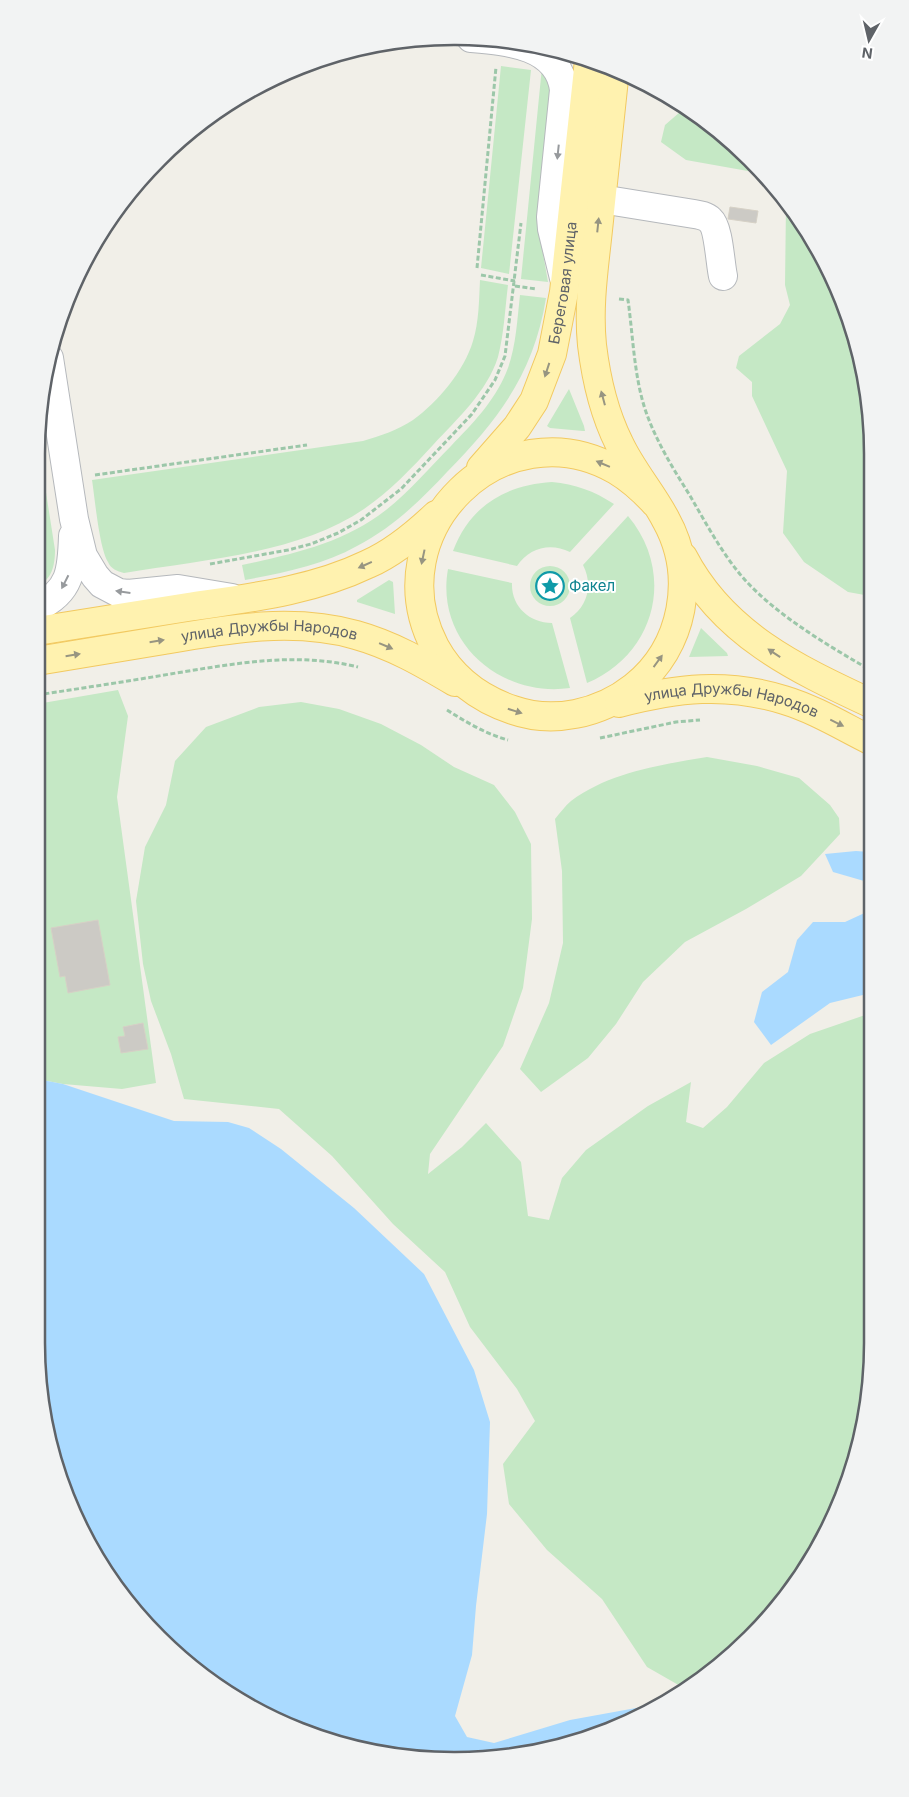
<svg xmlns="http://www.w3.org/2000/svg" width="909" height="1797" viewBox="0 0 909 1797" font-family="Inter,sans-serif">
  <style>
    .green { fill: #c5e8c5 }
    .water { fill: #aadaff }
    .building { fill: #cccac5; stroke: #d6d1c6 }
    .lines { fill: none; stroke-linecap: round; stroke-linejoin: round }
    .minor-casing { stroke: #b5b8bc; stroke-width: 30 }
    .major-casing { stroke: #f2c960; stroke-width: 30 }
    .path { stroke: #9cc7a9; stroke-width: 3; stroke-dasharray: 5 2.5; stroke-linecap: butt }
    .minor { stroke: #fff; stroke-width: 28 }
    .major { stroke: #fff2af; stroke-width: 28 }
    .oneway { fill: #979a9d }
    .oneway2 { fill: #979581 }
    .labels { text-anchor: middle; stroke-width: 4; stroke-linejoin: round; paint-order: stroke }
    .street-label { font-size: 15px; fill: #5f6368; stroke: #fff }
    .culture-label { font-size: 15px; fill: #0d838f; stroke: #fff; text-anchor: start }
    .rim { fill: none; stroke: #5f6368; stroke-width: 2.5 }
  </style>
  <rect width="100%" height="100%" fill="#f1efe8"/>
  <!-- green -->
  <path class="green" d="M 501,66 L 531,70 L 509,274 L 481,268 Z
    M 542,67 L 551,88 L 538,225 L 548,282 L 521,279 Z
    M 680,112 L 691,112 L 709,123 L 759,173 L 686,160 L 661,142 L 665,125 Z
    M 784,198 L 841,295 L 869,400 L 870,596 L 848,592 L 804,562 L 783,533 L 787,471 L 752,396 L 752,382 L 736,368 L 739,356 L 780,324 L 790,305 L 785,285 L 786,205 Z
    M 480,280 L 508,285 C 505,309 504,334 498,357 C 487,392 457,419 433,445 C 412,468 390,491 364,509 C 298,554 201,560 124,573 C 117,571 111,569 108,562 C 99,547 95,499 92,480 L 363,441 C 380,436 398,430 413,420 C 438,402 464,371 473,341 C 479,322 479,300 480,280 Z
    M 520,295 L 546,298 C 534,373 499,419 447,472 C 420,501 392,528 357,546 C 323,565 282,573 245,580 L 242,565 C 293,554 344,543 386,510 C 410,491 430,467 451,446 C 472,424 494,402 506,373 C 516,349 517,321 520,295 Z
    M 569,389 L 584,426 L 585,431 L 583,431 L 550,428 L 547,426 Z
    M 552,482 C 575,484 594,491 614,504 L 570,552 C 550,542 529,548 517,566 L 453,551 C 470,506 505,485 552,482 Z
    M 45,486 L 55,550 C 55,565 52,580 37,586 L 37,487 Z
    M 628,516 C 676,573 656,654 587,683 L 570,618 C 588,606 593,584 583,565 Z
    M530 586a20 20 0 1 1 40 0a20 20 0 1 1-40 0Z
    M 448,569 L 512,583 C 511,606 529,623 552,623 L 570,688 C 500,698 435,641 448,569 Z
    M 389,580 L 393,582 L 395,614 L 357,602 L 357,600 Z
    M 701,628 L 727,653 L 728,656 L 689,657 Z
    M 118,690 L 128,716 L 117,797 L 156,1083 L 122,1089 L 63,1084 L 37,1079 L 37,704 Z
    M 301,702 L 339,709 L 381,724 L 421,745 L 454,767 L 494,785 L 515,812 L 531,844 L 532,919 L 523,988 L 503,1046 L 430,1154 L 428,1174 L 462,1147 L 486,1123 L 521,1162 L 528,1216 L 549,1220 L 562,1178 L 586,1150 L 648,1106 L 691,1082 L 686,1122 L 703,1128 L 727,1107 L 764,1063 L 810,1034 L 871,1013 L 872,1370 L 859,1450 L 830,1527 L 750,1638 L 682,1687 L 647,1667 L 602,1599 L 547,1550 L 509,1504 L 503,1464 L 535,1421 L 517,1389 L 470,1327 L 445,1272 L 393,1224 L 332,1156 L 279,1109 L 184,1099 L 171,1054 L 151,1001 L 143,964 L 136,901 L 145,847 L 166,805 L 175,761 L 206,727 L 259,707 Z
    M 707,757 L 757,766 L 799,778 L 830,805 L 839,818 L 840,834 L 801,876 L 746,909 L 685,942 L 643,982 L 616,1024 L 588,1058 L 541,1092 L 520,1069 L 549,1003 L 563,943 L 562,871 L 555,819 C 560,813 565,806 571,801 C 610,772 660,765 707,757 Z"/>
  <!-- water -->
  <path class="water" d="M 856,851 L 870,852 L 871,883 L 833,872 L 825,854 Z
    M 871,910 L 871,993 L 830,1003 L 771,1045 L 754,1022 L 762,992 L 788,972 L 797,940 L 813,922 L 845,922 Z
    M 37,1079 L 63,1084 L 174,1121 L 228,1122 L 249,1128 L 281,1149 L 354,1208 L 424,1274 L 474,1370 L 490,1422 L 487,1514 L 476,1606 L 472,1655 L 455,1716 L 467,1737 L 494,1743 L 570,1720 L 658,1704 L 639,1718 L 509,1757 L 373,1753 L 245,1705 L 179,1657 L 123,1597 L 59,1477 L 36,1342 Z"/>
  <!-- building -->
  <path class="building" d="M 197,127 L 175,151 L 138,184 L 179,140 Z
    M 730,207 L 758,211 L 756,223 L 728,219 Z
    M 98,920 L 110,985 L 68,993 L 65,976 L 60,977 L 51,928 Z
    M 143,1023 L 148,1049 L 121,1053 L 118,1037 L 125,1036 L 123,1027 Z"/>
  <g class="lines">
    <defs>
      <path id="minor" d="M 471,38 C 507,41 559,45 564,90 L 551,217 L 552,229 L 564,278
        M 601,199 L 694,214 C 700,215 706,216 710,220 C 719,228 720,263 723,276
        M 49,358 L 74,519 L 83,556 L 95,576 L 102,584 L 119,593 L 128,594 L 178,589 L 232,598
        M 37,607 C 71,592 72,569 73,536"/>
      <g id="major">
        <path d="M 615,70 C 609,123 604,176 598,230 C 594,268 588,306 592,345 C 596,378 604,413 619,443 C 632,471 652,493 666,520 C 697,576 684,647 634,687 C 600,714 553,724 513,710 C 480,699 452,678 435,647 C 374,531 503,405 616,470 C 631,479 644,491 655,503"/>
        <path id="s1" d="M 481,468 L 517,427 L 534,401 L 552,354 L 564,292 L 589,60"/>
        <path d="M 683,557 C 723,634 795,668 870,703"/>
        <path d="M 37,631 C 87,623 137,615 188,607 C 249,598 312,591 368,564 C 393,553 416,534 436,515"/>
        <path id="s2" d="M 37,661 C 79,654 122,647 164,640 C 227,629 293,617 356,635 C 392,645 423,663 455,682"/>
        <path id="s3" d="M 619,703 C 677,688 726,682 784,700 C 814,709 842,726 870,740"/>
      </g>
    </defs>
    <!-- minor casing -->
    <use href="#minor" class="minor-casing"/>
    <!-- major casing -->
    <use href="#major" class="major-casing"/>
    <!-- path -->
    <path class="path" d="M 477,268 L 496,67
      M 481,275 L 515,281
      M 515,286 L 536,289
      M 619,299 L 628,300 C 633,336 634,375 645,409 C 655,439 672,467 689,494 C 706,523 722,554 745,580 C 777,615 824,643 865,667
      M 95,475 L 307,445
      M 210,564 L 288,550 L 311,544 L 338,533 L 361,520 L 401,489 L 472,414 L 495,380 L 505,356 L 521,223
      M 37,695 C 83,688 130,681 176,673 C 239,663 296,652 358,667
      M 447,710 C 466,722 486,734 508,740
      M 600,738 L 676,722 L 700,720"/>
    <!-- minor -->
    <use href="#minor" class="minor"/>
    <!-- major -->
    <use href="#major" class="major"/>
  </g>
  <!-- one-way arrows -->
  <defs><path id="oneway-solid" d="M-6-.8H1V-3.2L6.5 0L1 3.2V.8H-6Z" transform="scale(1.25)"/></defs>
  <g class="oneway">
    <use href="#oneway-solid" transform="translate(558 152) rotate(96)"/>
    <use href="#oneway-solid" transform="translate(65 582) rotate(117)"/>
    <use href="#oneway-solid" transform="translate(123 592) rotate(-172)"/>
  </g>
  <g class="oneway2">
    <use href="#oneway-solid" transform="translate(598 225) rotate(-84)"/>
    <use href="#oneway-solid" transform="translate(547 370) rotate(108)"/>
    <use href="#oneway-solid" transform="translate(603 398) rotate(-105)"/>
    <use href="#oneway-solid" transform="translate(603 464) rotate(-157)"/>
    <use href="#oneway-solid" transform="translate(423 557) rotate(102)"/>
    <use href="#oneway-solid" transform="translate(365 565) rotate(156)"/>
    <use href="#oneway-solid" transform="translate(157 641) rotate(-9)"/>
    <use href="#oneway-solid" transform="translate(386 646) rotate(23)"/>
    <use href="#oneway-solid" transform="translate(774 653) rotate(-146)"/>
    <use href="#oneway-solid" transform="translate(73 655) rotate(-9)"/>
    <use href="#oneway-solid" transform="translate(658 661) rotate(-54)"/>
    <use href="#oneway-solid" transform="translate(515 711) rotate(17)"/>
    <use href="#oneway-solid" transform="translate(837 723) rotate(26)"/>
  </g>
  <!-- icons -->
  <defs>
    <symbol id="sight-ring" viewBox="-11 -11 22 22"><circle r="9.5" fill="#fff" stroke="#0f9aa8" stroke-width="1.5"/><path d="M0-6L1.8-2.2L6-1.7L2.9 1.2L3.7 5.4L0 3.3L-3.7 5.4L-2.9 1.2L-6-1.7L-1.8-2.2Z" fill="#0f9aa8"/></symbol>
  </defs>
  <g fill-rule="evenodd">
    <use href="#sight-ring" x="534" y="570" width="32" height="32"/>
  </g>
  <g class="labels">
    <!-- street labels -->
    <g class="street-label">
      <text dy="5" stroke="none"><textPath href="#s1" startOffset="208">Береговая улица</textPath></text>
      <text dy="5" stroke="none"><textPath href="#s2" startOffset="235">улица Дружбы Народов</textPath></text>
      <text dy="5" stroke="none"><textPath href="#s3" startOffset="115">улица Дружбы Народов</textPath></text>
    </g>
    <!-- culture labels -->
    <g class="culture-label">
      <text x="569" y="591">Факел</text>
    </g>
  </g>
  <!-- crop -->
  <path d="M0 0H909V1797H0ZM454 45H455A409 409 0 0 1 864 454V1343A409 409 0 0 1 455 1752H454A409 409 0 0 1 45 1343V454A409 409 0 0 1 454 45Z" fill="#f2f3f3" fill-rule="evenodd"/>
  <path class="rim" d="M454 45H455A409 409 0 0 1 864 454V1343A409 409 0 0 1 455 1752H454A409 409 0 0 1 45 1343V454A409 409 0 0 1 454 45Z"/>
  <!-- north arrow -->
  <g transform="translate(869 40) rotate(188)" stroke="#ffffff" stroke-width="4" paint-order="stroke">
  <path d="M0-4L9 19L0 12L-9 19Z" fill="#5f6368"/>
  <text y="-8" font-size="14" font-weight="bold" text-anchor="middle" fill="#5f6368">N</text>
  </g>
</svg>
